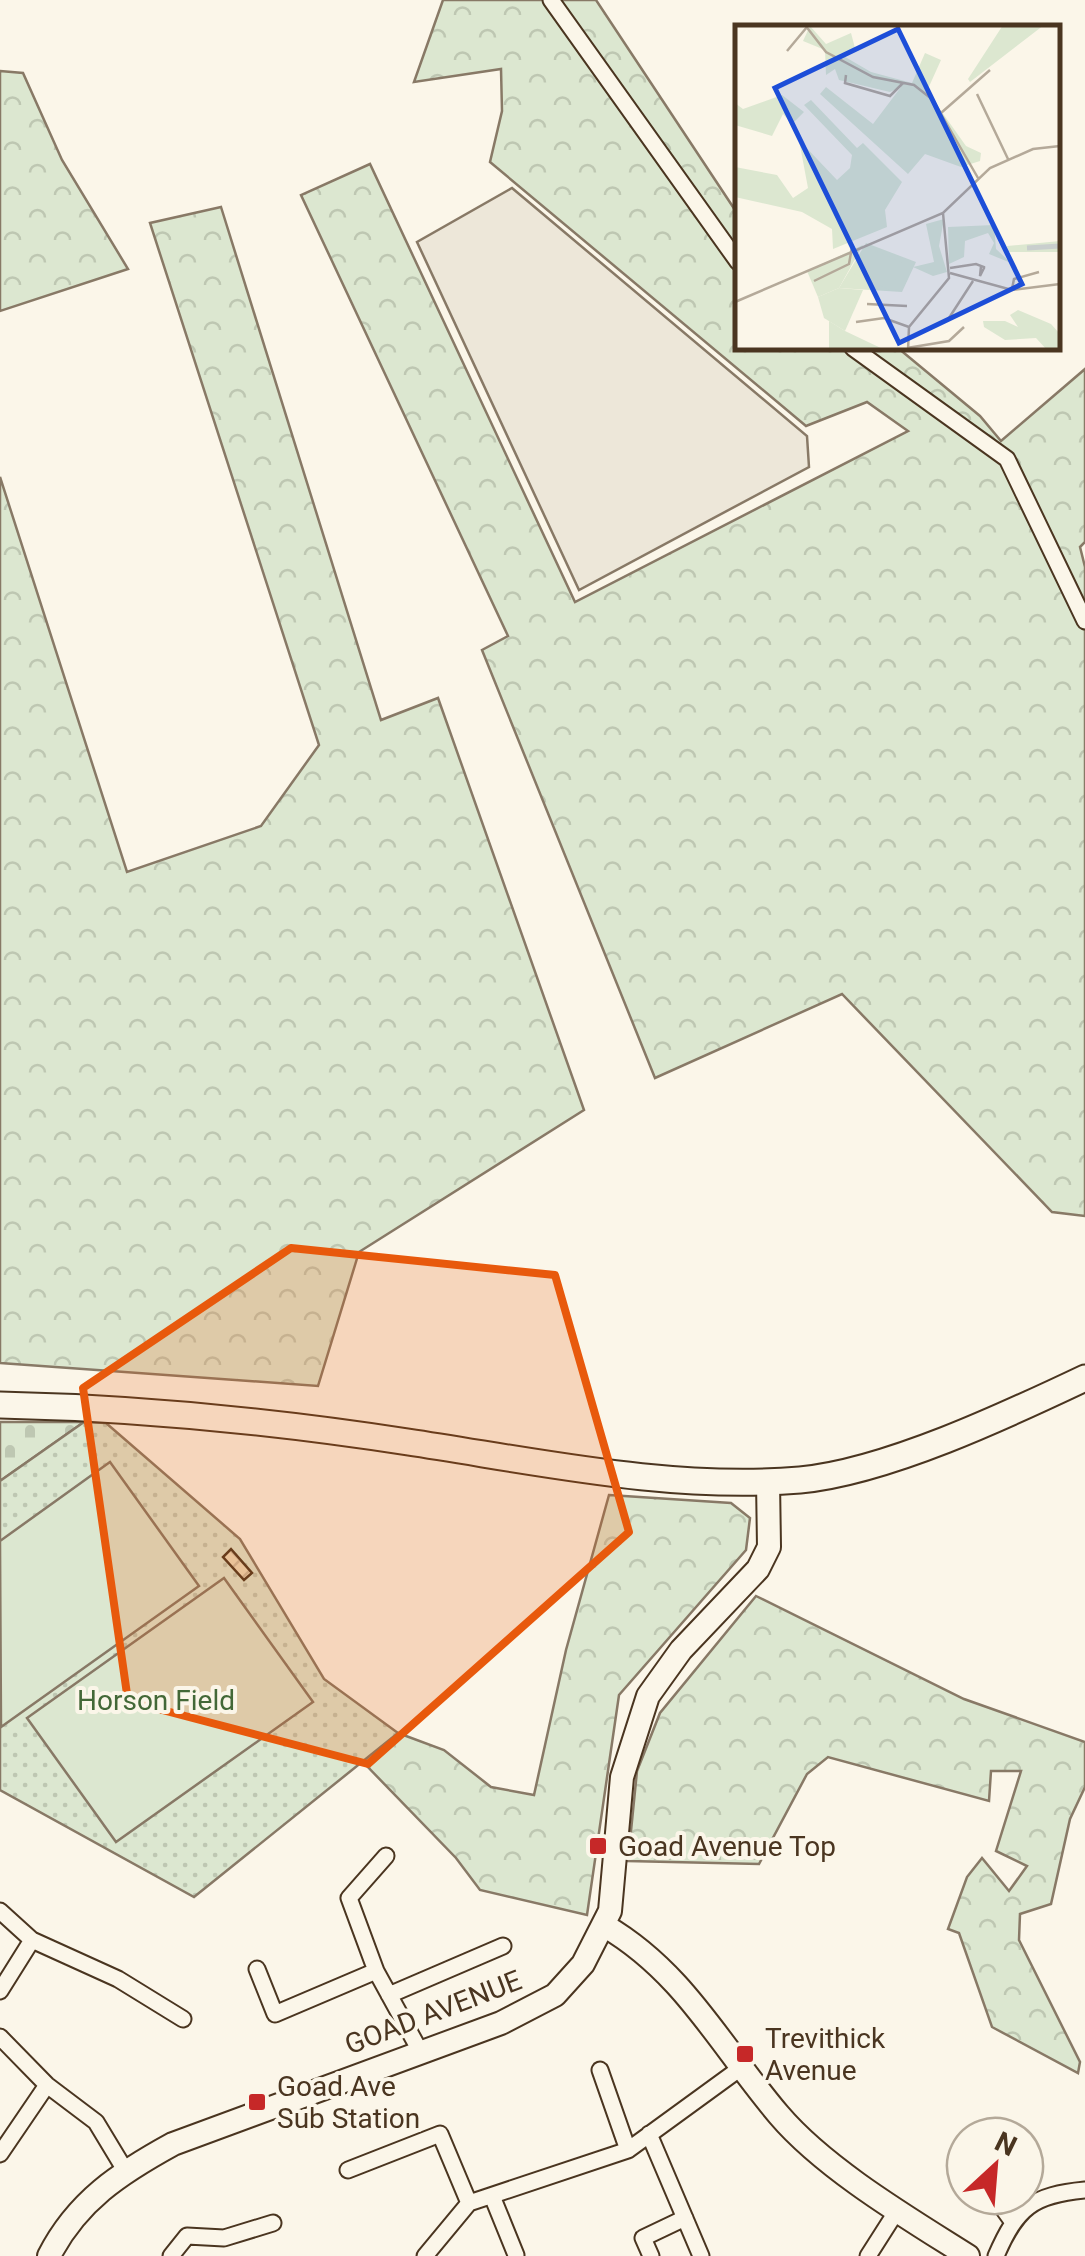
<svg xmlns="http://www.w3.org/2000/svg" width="1085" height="2256" viewBox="0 0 1085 2256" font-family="Roboto,sans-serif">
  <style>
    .forest { fill: url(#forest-crowns); stroke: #887966; stroke-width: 2.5 }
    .cemetery { fill: url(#cemetery-stones); stroke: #887966; stroke-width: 2.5 }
    .park { fill: url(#park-dots); stroke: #887966; stroke-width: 2.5 }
    .garden { fill: #dce7d0; stroke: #887966; stroke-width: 2.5 }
    .parking { fill: #ede7d9; stroke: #887966; stroke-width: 2.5 }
    .building { fill: url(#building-cross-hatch); stroke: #4a3520; stroke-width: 2.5 }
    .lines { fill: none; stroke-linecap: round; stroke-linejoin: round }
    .street-casing { stroke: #4a3520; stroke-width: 19 }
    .secondary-casing { stroke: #4a3520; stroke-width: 26 }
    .primary-casing { stroke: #4a3520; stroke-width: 29 }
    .street { stroke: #fbf6e9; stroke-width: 15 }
    .secondary { stroke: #fbf6e9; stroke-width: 22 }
    .primary { stroke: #fbf6e9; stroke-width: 25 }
    .marked { fill: #e8590c; fill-opacity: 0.2; stroke: #e8590c; stroke-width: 8; stroke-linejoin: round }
    .poi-dot { fill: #c62828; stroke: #fbf6e9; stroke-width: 4 }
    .labels { text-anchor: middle; stroke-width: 8; stroke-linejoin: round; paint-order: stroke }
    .park-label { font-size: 28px; fill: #436837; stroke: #fbf6e9 }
    .poi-label { font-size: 28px; fill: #4a3520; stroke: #fbf6e9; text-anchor: start }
    .street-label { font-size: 28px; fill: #4a3520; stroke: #fbf6e9 }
    .inset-river { fill: none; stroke: #c9cecd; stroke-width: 5 }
    .inset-road { fill: none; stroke: #b4a999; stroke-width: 2.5 }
    .view { fill: #1d4ed8; fill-opacity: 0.15; stroke: #1d4ed8; stroke-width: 5 }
    .inset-edge { fill: none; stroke: #4a3520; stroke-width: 5 }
  </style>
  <defs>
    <pattern id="forest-crowns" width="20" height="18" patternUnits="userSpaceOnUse" patternTransform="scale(2.5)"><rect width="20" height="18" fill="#dce7d0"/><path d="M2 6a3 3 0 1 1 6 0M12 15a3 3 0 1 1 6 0" fill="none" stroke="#bec7b2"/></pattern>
    <pattern id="cemetery-stones" width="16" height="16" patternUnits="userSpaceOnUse" patternTransform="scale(2.5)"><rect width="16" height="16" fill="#dce7d0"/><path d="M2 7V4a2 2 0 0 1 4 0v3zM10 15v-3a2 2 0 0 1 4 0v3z" fill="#bec7b2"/></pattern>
    <pattern id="park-dots" width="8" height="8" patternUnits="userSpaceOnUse" patternTransform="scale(2.5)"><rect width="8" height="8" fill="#dce7d0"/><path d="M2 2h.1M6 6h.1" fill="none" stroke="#bec7b2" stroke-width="1.8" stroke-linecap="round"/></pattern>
    <pattern id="building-cross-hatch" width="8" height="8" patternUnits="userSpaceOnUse" patternTransform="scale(2.5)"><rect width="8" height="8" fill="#ecdcbc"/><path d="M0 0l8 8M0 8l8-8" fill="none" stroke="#ccbda1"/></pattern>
  </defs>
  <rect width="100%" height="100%" fill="#fbf6e9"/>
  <!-- forest -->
  <path class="forest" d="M 443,0 L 596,0 L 737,213 L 738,348 L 898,348 L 980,416 L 1001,441 L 1085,369 L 1085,542 L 1080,547 L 1085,567 L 1085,1216 L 1052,1212 L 842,994 L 655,1078 L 482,650 L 508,636 L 301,195 L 370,164 L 575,602 L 908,431 L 867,402 L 806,426 L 490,162 L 502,111 L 501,69 L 414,82 Z
    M 0,71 L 23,73 L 62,160 L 128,269 L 0,311 Z
    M 221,207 L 381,720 L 438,698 L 584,1110 L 359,1252 L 318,1386 L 0,1363 L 0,477 L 127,872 L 261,826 L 319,745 L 150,223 Z
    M 609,1495 L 731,1503 L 750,1518 L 746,1550 L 619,1695 L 587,1915 L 480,1890 L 456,1858 L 362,1761 L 398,1733 L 444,1750 L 491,1787 L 534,1795 L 566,1650 Z
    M 756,1596 L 964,1699 L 1085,1742 L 1085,1787 L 1070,1819 L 1051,1904 L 1020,1914 L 1019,1940 L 1080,2062 L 1078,2073 L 992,2027 L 959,1933 L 948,1929 L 967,1877 L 982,1858 L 1009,1891 L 1027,1866 L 996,1851 L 1021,1771 L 991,1771 L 989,1801 L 828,1757 L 807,1774 L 759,1864 L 628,1861 L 637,1771 L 660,1713 Z"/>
  <!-- cemetery -->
  <path class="cemetery" d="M 0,1422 L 84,1422 L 0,1481 Z"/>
  <!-- park -->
  <path class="park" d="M 84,1422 L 106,1423 L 240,1539 L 324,1679 L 398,1733 L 194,1897 L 0,1790 L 0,1481 Z"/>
  <!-- garden -->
  <path class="garden" d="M 110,1462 L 199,1586 L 1,1727 L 0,1541 Z
    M 224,1578 L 313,1702 L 116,1842 L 27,1718 Z"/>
  <!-- parking -->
  <path class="parking" d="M 512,188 L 807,436 L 809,467 L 579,590 L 417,242 Z"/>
  <!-- building -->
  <path class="building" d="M 231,1549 L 252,1573 L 244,1580 L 223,1557 Z"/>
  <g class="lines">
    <defs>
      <path id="street" d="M 551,0 L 738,262
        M 853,348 L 1007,459 L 1085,621
        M 386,1856 L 349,1898 L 376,1971 L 420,2051
        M 0,1911 L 32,1940 L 118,1979 L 183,2019
        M 257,1969 L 275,2014 L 376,1971
        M 0,1991 L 32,1940
        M 389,1995 L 503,1946
        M 0,2037 L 47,2085 L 96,2122 L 125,2170
        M 600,2070 L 628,2150
        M 649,2134 L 701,2256
        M 0,2154 L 47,2085
        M 348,2170 L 440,2134 L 469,2203
        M 492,2196 L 516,2255
        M 994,2196 L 1012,2221
        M 171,2256 L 187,2236 L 224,2238 L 273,2223
        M 425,2256 L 469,2203 L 628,2150 L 742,2067
        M 651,2256 L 643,2238 L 685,2218
        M 868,2256 L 898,2209
        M 996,2256 C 1017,2207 1033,2195 1085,2190"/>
      <path id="secondary" d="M 605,1926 C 684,1972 721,2047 779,2115 C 825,2169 908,2218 968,2256
        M 49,2256 C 77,2201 120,2173 173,2144 L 501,2023 L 555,1995 L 583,1964 L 610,1911 L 622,1777 L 648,1696 L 681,1650 L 758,1569 L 769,1547 L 768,1481"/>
      <path id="primary" d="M 0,1405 C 137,1408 272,1421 408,1442 C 535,1461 671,1491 800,1480 C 886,1472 1007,1415 1085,1378"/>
    </defs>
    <!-- street casing -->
    <use href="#street" class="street-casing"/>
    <!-- secondary casing -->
    <use href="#secondary" class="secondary-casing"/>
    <!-- primary casing -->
    <use href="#primary" class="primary-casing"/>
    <!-- street -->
    <use href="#street" class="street"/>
    <!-- secondary -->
    <use href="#secondary" class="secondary"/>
    <!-- primary -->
    <use href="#primary" class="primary"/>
  </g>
  <!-- marked area -->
  <path class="marked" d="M 291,1248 L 555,1275 L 629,1532 L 368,1764 L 128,1701 L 83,1388 Z"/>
  <!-- markers -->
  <g class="poi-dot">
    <rect x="588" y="1836" width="20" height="20" rx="5"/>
    <rect x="735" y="2044" width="20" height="20" rx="5"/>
    <rect x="247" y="2092" width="20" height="20" rx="5"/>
  </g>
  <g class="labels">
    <!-- park labels -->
    <g class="park-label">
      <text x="156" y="1710">Horson Field</text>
    </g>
    <!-- poi labels -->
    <g class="poi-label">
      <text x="618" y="1856">Goad Avenue Top</text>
      <text x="765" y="2048">Trevithick<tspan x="765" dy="32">Avenue</tspan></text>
      <text x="277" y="2096">Goad Ave<tspan x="277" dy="32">Sub Station</tspan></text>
    </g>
    <!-- street labels -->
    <g class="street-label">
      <text transform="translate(433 2012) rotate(-21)" y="10">GOAD AVENUE</text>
    </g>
  </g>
  <!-- overview -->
  <g transform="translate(735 25)">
    <rect width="325" height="325" fill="#fbf6e9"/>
    <path d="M 104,263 L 128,265 L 110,306 L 89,293 L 83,272 Z" fill="#dce7d0"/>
    <path d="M 268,0 L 309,0 L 235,57 L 233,54 ZM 75,1 L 91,19 L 116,8 L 120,23 L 105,29 L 136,47 L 177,58 L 190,28 L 206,35 L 192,66 L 231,121 L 246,128 L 245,136 L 226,142 L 190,129 L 173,149 L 85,69 L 91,62 L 138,99 L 166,62 L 155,67 L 104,55 L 100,44 L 91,50 L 90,25 L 68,16 ZM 47,70 L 69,87 L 57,99 L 48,89 L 37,111 L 0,100 L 0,78 L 8,84 ZM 76,75 L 122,123 L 128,118 L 167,157 L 150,185 L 152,202 L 98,224 L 97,204 L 67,187 L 0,172 L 0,142 L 42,150 L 58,173 L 73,163 L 64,115 L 102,155 L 115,143 L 117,130 L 69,80 ZM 209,194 L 204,221 L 212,247 L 198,251 L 178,242 L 199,237 L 191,199 ZM 259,200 L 261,224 L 276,238 L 254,229 L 259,218 L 253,208 L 230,216 L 229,232 L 214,239 L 213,202 ZM 325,216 L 325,227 L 273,227 L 272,221 ZM 283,285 L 316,299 L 325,309 L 325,325 L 312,325 L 301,313 L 270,315 L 249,302 L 248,296 L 270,296 L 283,302 L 275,290 Z" fill="#dce7d0"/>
    <path d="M 128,220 L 104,263 L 83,272 L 72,246 Z" fill="#dce7d0"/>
    <path d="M 131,218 L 181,237 L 167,267 L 104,263 ZM 94,296 L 110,306 L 150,325 L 94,324 Z" fill="#dce7d0"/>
    <path d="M 133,223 L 169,238 L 155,265 L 119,249 Z" fill="#dce7d0"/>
    <path class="inset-river" d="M 292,223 L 325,221"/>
    <path class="inset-road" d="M 70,0 L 91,27 L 138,52 L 179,60 L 198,75 L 243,153M 52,26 L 72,2M 111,50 L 110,58 L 155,71 L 168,58M 242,69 L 273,134M 206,88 L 255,45M 215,243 L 241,239 L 249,242 L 249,243 L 245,251 L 246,241M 215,248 L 277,265 L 325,259M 79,256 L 114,239 L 117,222M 277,264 L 279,254 L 304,247M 0,277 L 208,188 L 255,143 L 298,124 L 325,121M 132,279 L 172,281M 212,296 L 238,256M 121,297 L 149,293 L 174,302M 172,323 L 214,316 L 229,302M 173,325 L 174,302 L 214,253 L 208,188"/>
    <path class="view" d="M 163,4 L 287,259 L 164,318 L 40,63 Z"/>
    <rect width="325" height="325" class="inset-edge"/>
  </g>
  <!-- north arrow -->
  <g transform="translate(995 2166) rotate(26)"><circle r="48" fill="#fbf6e9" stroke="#b4a999" stroke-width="2.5"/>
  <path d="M0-8L18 38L0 25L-18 38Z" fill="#c62828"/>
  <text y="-15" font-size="28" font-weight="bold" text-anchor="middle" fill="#4a3520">N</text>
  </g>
</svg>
